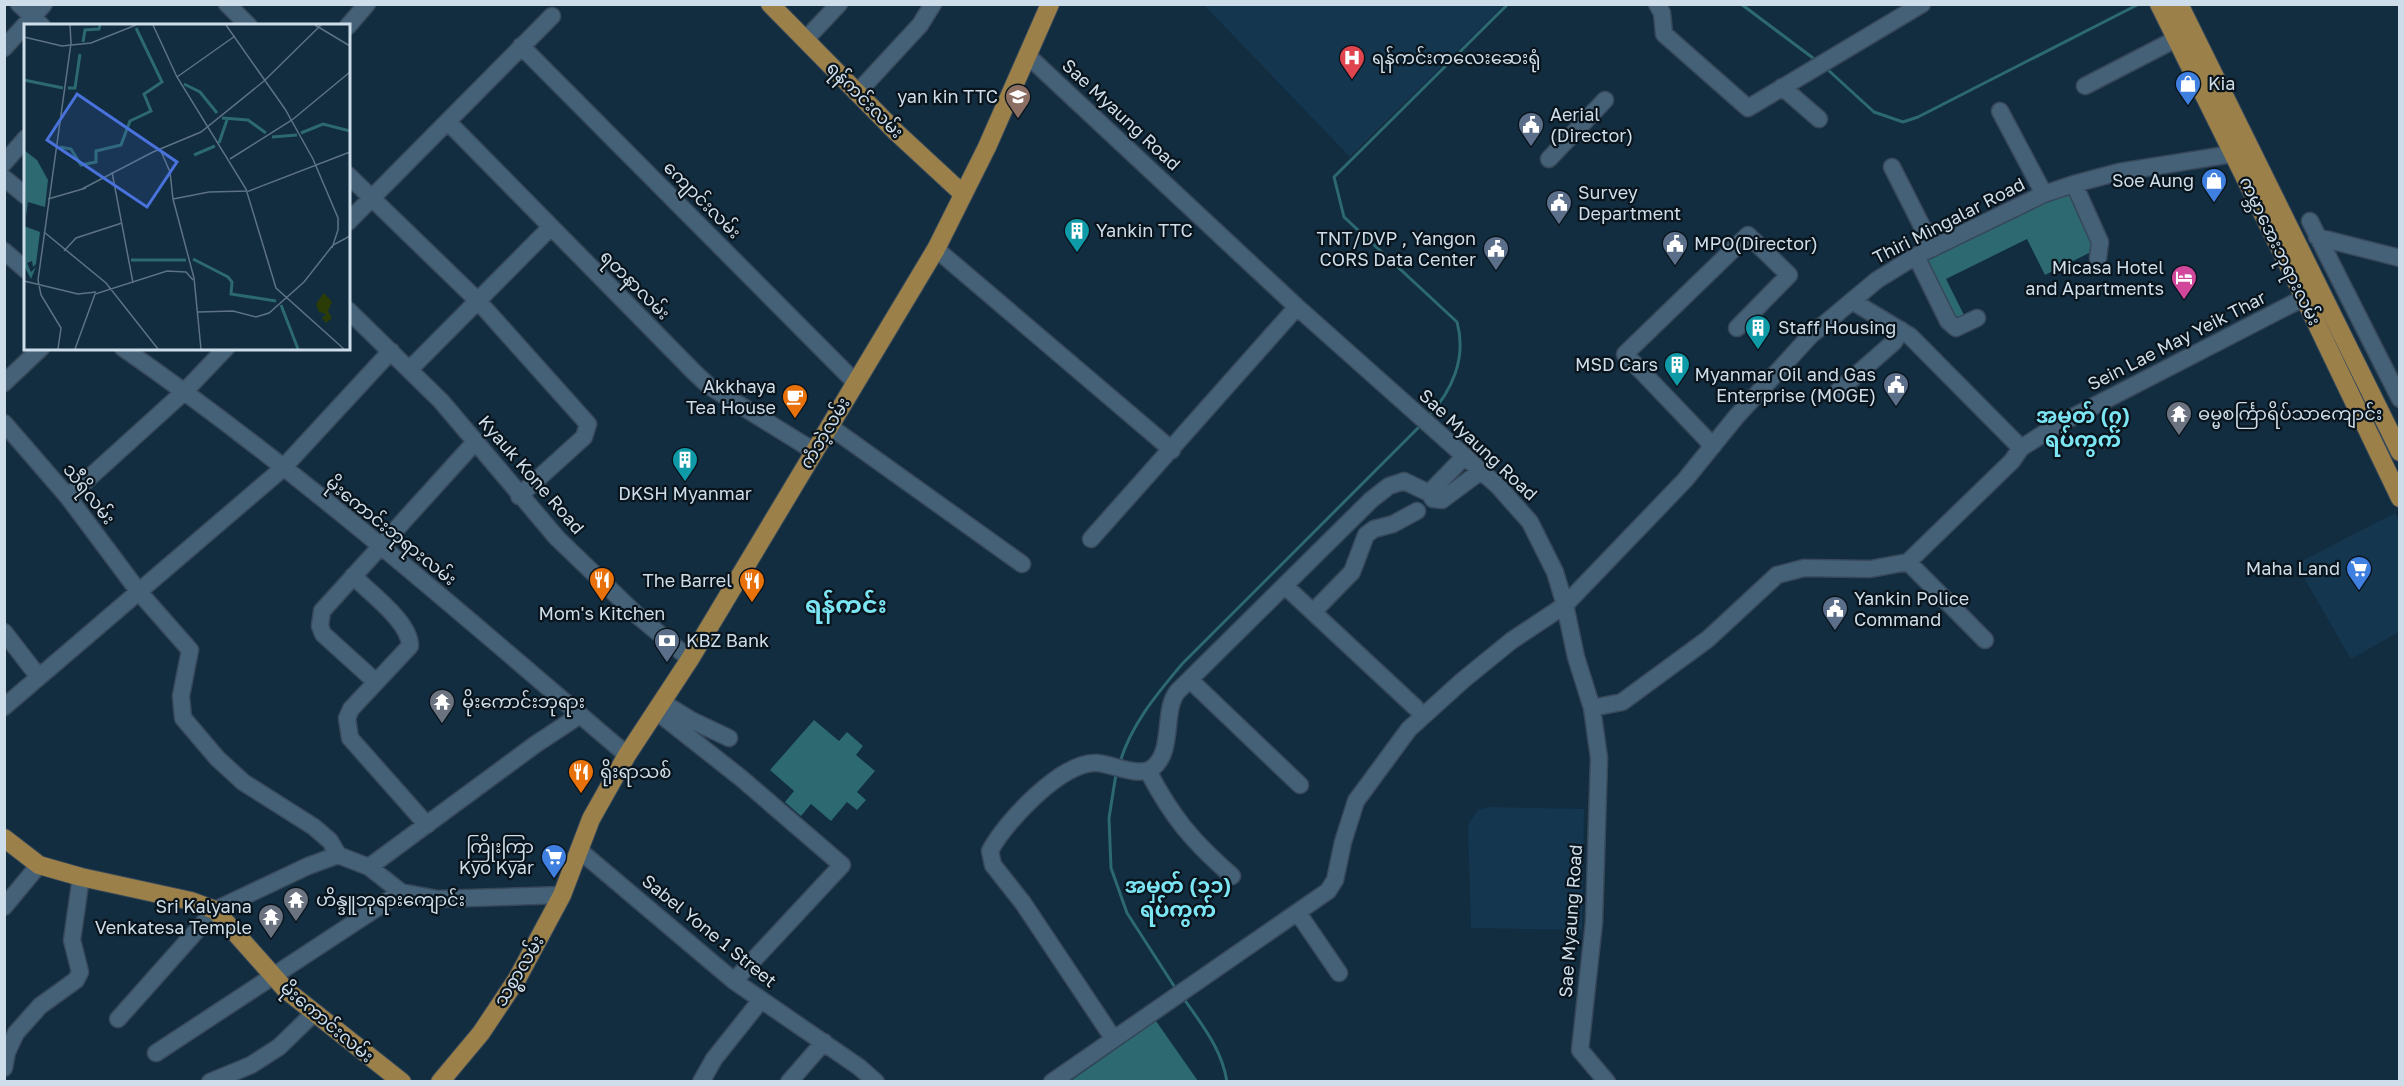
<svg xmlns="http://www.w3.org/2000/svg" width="2404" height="1086" viewBox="0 0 2404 1086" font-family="'Golos Text','Noto Sans Myanmar',sans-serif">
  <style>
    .built { fill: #14364f }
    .water { fill: #2c6970 }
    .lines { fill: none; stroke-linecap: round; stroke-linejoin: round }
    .stream { stroke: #2c6970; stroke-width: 3 }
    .minor-casing { stroke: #364859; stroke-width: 19 }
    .major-casing { stroke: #364859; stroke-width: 20 }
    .minor { stroke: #456177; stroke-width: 16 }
    .major { stroke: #9c804a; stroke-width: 18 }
    .labels { text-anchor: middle; stroke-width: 4.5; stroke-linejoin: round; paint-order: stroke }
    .poi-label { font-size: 18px; fill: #ceddea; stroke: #09141c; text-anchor: start }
    .street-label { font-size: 18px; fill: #ceddea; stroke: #09141c }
    .quarter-label { font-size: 21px; font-weight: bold; fill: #7be5f4; stroke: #09141c }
    .district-label { font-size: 24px; font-weight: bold; fill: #7be5f4; stroke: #09141c }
    .inset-river { fill: none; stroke: #2c6970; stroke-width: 3 }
    .inset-road { fill: none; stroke: #5d7384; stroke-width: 1.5 }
    .view { fill: #4972dc; fill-opacity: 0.15; stroke: #4972dc; stroke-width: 3 }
    .inset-edge { fill: none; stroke: #ceddea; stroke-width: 3 }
  </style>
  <rect width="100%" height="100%" fill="#122c40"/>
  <!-- built -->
  <path class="built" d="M 1204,5 L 1504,5 L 1350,157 Z
    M 2395,513 L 2400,522 L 2399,632 L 2351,659 L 2296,564 Z
    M 1490,807 L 1584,809 L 1582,930 L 1471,928 L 1468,825 L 1478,810 Z"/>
  <!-- water -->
  <path class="water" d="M 2068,191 L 2097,249 L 2045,275 L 2027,239 L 1946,279 L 1965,317 L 1955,322 L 1925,262 Z
    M 814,720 L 839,741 L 847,732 L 863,746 L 856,755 L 875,771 L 857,792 L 866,800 L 857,810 L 847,802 L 831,821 L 811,804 L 801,816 L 785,802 L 794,791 L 770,770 Z
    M 1156,1021 L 1198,1081 L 1073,1081 L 1072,1080 Z"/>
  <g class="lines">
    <!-- stream -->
    <path class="stream" d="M 1741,4 L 1817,61
      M 1827,69 L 1874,112 L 1903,122 L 1918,117 L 2139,4
      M 1428,417 C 1452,391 1467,358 1457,322 L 1344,217 L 1334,177 L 1508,4
      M 1120,762 C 1132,723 1157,694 1182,664 L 1421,425
      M 1116,774 L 1109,818 L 1111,868 L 1127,913 L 1176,989
      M 1184,999 C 1202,1025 1222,1049 1227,1082"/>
    <defs>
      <path id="minor" d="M 19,4 L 42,26
        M 227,4 L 249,26
        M 1657,4 L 1662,13 L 1664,34 L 1748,108 L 1922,4
        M 348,26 L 367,4
        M 805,40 L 839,4
        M 521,46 L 855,382
        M 4,48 L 44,4
        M 1027,55 L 1297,307 L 1498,486 L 1530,522 L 1555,572 L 1565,605 L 1576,657 L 1592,708 L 1599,758 L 1594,922 L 1580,1050 L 1607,1082
        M 2085,86 L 2176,39
        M 1782,87 L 1819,119
        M 857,93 L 920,25 L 933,4
        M 2000,111 L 2044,194
        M 448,122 L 695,373 L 709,386 L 814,451
        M 1549,159 L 1605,100
        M 4,163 L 26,138
        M 1892,167 L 1933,248
        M 348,175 L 478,301 L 588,424 L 584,437 L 519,496
        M 4,178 L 26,196
        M 2074,184 L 2100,242 L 2098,258
        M 2310,221 L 2400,399
        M 348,222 L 552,16
        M 2317,237 L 2400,258
        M 936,249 L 1172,450
        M 4,251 L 26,270
        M 1916,256 L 1948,321 L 1956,328 L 1977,318
        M 1852,301 L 1910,336 L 2021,448
        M 348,310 L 441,401 L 557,538 L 638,616 L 690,659
        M 123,348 C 300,471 463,615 627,755
        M 410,369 L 550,228
        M 4,383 L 41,348
        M 1839,390 L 1894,342 L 1901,330
        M 4,423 L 68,497 L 139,592 L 190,650 L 181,696 L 183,718 L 217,758 L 243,782 L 314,827 L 330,841 L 338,855
        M 829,426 L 1022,564
        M 1713,446 L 1625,354 L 1748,235 L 1789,275 L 1737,328
        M 1429,493 L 1465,456
        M 68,497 L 185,391 L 226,348
        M 1091,539 L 1297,307
        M 1908,562 L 2012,461 L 2021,448 L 2059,424 L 2315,292
        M 353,576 C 370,593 410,622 410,646 L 351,709 L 347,718 L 350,738 L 427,825
        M 1285,586 L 1416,708
        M 1313,612 L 1352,572 L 1366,535 L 1374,529 L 1393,524 L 1417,511
        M 4,632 L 38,676
        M 1190,680 L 1300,785
        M 376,682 L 323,634 L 320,626 L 322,611 L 476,441
        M 662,702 L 691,720 L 729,738
        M 4,707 L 282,469 L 391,351
        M 1592,708 L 1622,702 L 1708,639 L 1777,575 L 1804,568 L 1870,569 L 1908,562 L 1985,640
        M 656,711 L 741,778 L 842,865 L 734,981
        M 1148,771 C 1172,817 1192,841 1232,876
        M 579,850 L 734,981 L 859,1067 L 876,1082
        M 369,867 L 536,744 L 580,715
        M 4,907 L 39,865
        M 1298,913 L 1339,973
        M 118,1019 L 215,910 L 308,866 L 338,855 L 369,867 L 401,892 L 438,899 L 562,895
        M 1113,1038 L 1023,903 L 993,865 L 990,851 C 1004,823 1063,760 1097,763 C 1112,764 1137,777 1151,769 C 1175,753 1162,712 1177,692 L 1371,500 L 1389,486 L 1404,481 L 1429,493 L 1433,499 L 1442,500 L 1481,471
        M 156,1053 L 401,892
        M 4,1068 L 7,1052 L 16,1033 L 40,1006 L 76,980 L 80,972 L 72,940 L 81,877
        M 210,1082 L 251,1065 L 279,1047 L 313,1014
        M 701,1082 L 714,1059 L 761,1000
        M 789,1082 L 824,1042
        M 1052,1082 L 1328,891 L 1335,880 L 1343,842 L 1356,801 L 1409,729 L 1462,681 L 1511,641 L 1565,605 L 1685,480 L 1736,417 L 1810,336 L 1877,280 L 1916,256 L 2044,194 L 2074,184 L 2119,172 L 2245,152"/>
      <path id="major" d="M 770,4 L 896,132 L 963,194
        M 2159,4 L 2298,285 L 2400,498
        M 2179,4 L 2400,452
        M 4,838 L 39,865 L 81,877 L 191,901 L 215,910 L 286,990 L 402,1082
        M 440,1082 L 481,1033 L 517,979 L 562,895 L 591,819 L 627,755 L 690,659 L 936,249 L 987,147 L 1050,4"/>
    </defs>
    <!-- minor casing -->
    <use href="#minor" class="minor-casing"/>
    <!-- major casing -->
    <use href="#major" class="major-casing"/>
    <!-- minor -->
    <use href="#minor" class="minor"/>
    <!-- major -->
    <use href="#major" class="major"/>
  </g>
  <!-- icons -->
  <defs>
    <symbol id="hospital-pin" viewBox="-11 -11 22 30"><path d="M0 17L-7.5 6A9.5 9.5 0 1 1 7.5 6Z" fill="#e0444e" stroke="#09141c"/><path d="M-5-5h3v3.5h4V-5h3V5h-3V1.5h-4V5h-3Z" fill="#fff"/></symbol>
    <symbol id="shop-pin" viewBox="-11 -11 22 30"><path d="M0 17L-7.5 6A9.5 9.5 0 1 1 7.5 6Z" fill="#3f7fe0" stroke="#09141c"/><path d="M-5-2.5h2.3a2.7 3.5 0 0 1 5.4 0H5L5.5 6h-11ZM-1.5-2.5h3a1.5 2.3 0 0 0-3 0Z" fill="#fff"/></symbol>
    <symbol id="school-pin" viewBox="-11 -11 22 30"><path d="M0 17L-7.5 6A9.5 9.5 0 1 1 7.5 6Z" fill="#8d6e63" stroke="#09141c"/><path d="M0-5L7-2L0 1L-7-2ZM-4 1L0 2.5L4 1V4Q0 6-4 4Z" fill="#fff"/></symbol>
    <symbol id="civic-pin" viewBox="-11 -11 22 30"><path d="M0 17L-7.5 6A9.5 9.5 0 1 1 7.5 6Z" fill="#5c6f8a" stroke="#09141c"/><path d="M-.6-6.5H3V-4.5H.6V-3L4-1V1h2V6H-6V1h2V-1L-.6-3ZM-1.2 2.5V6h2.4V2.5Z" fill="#fff"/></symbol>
    <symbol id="building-pin" viewBox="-11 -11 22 30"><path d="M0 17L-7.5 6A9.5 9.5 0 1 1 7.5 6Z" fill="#0f9aa8" stroke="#09141c"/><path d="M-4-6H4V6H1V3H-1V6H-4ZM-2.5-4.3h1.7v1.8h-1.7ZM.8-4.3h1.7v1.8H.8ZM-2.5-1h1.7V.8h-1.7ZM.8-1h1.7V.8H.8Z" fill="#fff"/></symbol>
    <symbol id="hotel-pin" viewBox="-11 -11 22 30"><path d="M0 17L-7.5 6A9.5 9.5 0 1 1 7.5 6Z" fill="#d1479c" stroke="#09141c"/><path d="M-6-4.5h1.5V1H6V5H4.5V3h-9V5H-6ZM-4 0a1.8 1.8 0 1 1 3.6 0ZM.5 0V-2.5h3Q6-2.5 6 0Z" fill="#fff"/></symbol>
    <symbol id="cafe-pin" viewBox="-11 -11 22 30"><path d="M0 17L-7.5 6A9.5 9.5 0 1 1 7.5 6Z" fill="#e8710a" stroke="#09141c"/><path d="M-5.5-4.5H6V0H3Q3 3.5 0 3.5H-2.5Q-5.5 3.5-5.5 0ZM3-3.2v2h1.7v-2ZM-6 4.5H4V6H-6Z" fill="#fff"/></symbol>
    <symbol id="temple-pin" viewBox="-11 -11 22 30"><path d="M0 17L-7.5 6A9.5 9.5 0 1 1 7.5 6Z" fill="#6b7280" stroke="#09141c"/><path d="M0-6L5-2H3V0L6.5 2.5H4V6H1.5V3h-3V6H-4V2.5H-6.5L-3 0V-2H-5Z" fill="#fff"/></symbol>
    <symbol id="supermarket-pin" viewBox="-11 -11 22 30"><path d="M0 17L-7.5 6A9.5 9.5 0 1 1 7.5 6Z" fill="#3f7fe0" stroke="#09141c"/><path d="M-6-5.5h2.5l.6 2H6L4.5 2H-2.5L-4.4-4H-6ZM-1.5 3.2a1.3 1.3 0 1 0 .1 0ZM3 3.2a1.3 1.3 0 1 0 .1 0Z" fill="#fff"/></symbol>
    <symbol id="restaurant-pin" viewBox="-11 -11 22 30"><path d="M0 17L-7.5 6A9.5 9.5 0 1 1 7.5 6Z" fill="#e8710a" stroke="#09141c"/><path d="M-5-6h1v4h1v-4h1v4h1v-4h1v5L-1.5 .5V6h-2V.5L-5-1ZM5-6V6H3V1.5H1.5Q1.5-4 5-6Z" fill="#fff"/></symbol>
    <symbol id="bank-pin" viewBox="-11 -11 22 30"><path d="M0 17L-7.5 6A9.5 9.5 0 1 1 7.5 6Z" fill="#5c6f8a" stroke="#09141c"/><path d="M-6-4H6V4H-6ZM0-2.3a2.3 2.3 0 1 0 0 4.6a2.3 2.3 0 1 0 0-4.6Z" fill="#fff"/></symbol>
  </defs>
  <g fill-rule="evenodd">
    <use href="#hospital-pin" x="1337" y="43" width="30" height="40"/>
    <use href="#shop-pin" x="2173" y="69" width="30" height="40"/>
    <use href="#school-pin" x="1003" y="82" width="30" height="40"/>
    <use href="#civic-pin" x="1516" y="110" width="30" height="40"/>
    <use href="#shop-pin" x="2199" y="166" width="30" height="40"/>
    <use href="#civic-pin" x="1544" y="188" width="30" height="40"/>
    <use href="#building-pin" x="1062" y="216" width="30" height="40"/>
    <use href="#civic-pin" x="1660" y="229" width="30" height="40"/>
    <use href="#civic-pin" x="1481" y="234" width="30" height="40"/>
    <use href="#hotel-pin" x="2169" y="263" width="30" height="40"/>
    <use href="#building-pin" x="1743" y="313" width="30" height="40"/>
    <use href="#building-pin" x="1662" y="350" width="30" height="40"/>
    <use href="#civic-pin" x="1881" y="370" width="30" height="40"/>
    <use href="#cafe-pin" x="780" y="382" width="30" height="40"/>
    <use href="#temple-pin" x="2164" y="399" width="30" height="40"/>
    <use href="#building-pin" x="670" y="445" width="30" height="40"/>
    <use href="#supermarket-pin" x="2344" y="554" width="30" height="40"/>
    <use href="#restaurant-pin" x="587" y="565" width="30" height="40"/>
    <use href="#restaurant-pin" x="737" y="566" width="30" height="40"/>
    <use href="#civic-pin" x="1820" y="594" width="30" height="40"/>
    <use href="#bank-pin" x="652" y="626" width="30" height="40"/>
    <use href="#temple-pin" x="427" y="687" width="30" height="40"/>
    <use href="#restaurant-pin" x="566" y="757" width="30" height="40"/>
    <use href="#supermarket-pin" x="539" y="842" width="30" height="40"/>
    <use href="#temple-pin" x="281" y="885" width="30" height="40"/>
    <use href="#temple-pin" x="256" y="902" width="30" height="40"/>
  </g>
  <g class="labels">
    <!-- poi labels -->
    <g class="poi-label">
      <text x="1372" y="64">ရန်ကင်းကလေးဆေးရုံ</text>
      <text x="2208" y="90">Kia</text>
      <text x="998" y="103" text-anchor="end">yan kin TTC</text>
      <text x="1550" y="121">Aerial<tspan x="1550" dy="21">(Director)</tspan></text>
      <text x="2194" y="187" text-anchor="end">Soe Aung</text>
      <text x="1578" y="199">Survey<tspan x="1578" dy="21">Department</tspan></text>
      <text x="1096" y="237">Yankin TTC</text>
      <text x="1476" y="245" text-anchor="end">TNT/DVP , Yangon<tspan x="1476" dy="21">CORS Data Center</tspan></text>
      <text x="1694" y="250">MPO(Director)</text>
      <text x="2164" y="274" text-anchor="end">Micasa Hotel<tspan x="2164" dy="21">and Apartments</tspan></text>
      <text x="1778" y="334">Staff Housing</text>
      <text x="1658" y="371" text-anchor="end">MSD Cars</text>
      <text x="1876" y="381" text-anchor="end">Myanmar Oil and Gas<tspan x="1876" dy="21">Enterprise (MOGE)</tspan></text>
      <text x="776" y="393" text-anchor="end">Akkhaya<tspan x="776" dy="21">Tea House</tspan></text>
      <text x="2198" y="420">ဓမ္မစင်္ကြာရိပ်သာကျောင်း</text>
      <text x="685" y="500" text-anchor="middle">DKSH Myanmar</text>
      <text x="2340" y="575" text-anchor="end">Maha Land</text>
      <text x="732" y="587" text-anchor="end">The Barrel</text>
      <text x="1854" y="605">Yankin Police<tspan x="1854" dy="21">Command</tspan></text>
      <text x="602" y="620" text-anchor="middle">Mom's Kitchen</text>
      <text x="686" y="647">KBZ Bank</text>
      <text x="462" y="708">မိုးကောင်းဘုရား</text>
      <text x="600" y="778">ရိုးရာသစ်</text>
      <text x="534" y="853" text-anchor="end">ကြိုးကြာ<tspan x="534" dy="21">Kyo Kyar</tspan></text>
      <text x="316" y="906">ဟိန္ဒူဘုရားကျောင်း</text>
      <text x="252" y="913" text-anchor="end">Sri Kalyana<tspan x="252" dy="21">Venkatesa Temple</tspan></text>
    </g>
    <!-- street labels -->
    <g class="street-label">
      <text transform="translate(865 100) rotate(45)" y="6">ရန်ကင်းလမ်း</text>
      <text transform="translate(1121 115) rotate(43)" y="6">Sae Myaung Road</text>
      <text transform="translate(702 200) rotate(45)" y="6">ကျောင်းလမ်း</text>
      <text transform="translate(1949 221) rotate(-27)" y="6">Thiri Mingalar Road</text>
      <text transform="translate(2280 251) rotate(64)" y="6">ကမ္ဘာအေးဘုရားလမ်း</text>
      <text transform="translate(635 285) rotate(45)" y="6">ရတနာလမ်း</text>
      <text transform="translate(2177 341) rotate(-27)" y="6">Sein Lae May Yeik Thar</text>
      <text transform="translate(825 433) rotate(-59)" y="6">ကံဘဲ့လမ်း</text>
      <text transform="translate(1478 445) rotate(43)" y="6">Sae Myaung Road</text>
      <text transform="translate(531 475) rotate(49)" y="6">Kyauk Kone Road</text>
      <text transform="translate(89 494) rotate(52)" y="6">သီရိလမ်း</text>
      <text transform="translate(391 531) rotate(39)" y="6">မိုးကောင်းဘုရားလမ်း</text>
      <text transform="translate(1571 921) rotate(-86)" y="6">Sae Myaung Road</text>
      <text transform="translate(709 931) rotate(39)" y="6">Sabel Yone 1 Street</text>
      <text transform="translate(519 971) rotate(-59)" y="6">သစ္စာလမ်း</text>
      <text transform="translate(327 1022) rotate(40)" y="6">မိုးကောင်းလမ်း</text>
    </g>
    <!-- quarter labels -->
    <g class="quarter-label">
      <text x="2083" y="423">အမှတ် (၇)<tspan x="2083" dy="24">ရပ်ကွက်</tspan></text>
      <text x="1178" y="893">အမှတ် (၁၁)<tspan x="1178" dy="24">ရပ်ကွက်</tspan></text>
    </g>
    <!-- district labels -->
    <g class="district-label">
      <text x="846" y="613">ရန်ကင်း</text>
    </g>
  </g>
  <!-- overview -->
  <g transform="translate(24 24)">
    <rect width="326" height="326" fill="#122c40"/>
    <path d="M 300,269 L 308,278 L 304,287 L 308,294 L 302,299 L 298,294 L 302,290 L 295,288 L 292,280 Z" fill="#2c3c07"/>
    <path d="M 0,126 L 13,136 L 24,156 L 21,183 L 4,178 L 2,193 ZM 0,202 L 16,208 L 12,240 L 9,243 L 8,237 L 3,239 L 7,248 L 12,243 L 7,255 L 0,242 Z" fill="#2c6970"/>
    <path class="inset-river" d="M 59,18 L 61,6 L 75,5 L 76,1M 0,56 L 39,64M 160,60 L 176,68 L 193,89M 44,64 L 51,64 L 56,30M 198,94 L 224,96 L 242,109M 277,109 L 299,100 L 326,107M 248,113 L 273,111M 195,119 L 203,96M 36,123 L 47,125 L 57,141 L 72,138 L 72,127 L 97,121 L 106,97 L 127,87 L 120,70 L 138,58 L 112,4M 170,131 L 191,122M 169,235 L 204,253 L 208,258 L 207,270 L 252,277M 107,236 L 162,236M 257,281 L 274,325"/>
    <path class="inset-road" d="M 129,1 L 153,53 L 222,165 L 252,264 L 320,325M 202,1 L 261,85 L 289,135 L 314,194 L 314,206 L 308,224M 291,1 L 326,22M 0,13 L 38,22 L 67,19 L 112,1M 153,53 L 211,12M 136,125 L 146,148 L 149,175 L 170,254 L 177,325M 206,135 L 268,96 L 326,48M 88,148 L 109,259M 58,165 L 129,128 L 177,108 L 240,57 L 297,1M 24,175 L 62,164M 149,175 L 185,168 L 225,167 L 326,128M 20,208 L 82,259 L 134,325M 40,227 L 52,214 L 98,199M 0,257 L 54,270 L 72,268M 174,288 L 209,287 L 232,293 L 245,289 L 280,258 L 309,221 L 326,212M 34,325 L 37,304 L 17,271 L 14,256 L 47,19 L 46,1M 51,325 L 71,270 L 143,247 L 162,248 L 169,256"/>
    <path class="view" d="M 53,70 L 153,138 L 123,183 L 23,116 Z"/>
    <rect width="326" height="326" class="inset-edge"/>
  </g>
  <!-- border -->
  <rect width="2404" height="1086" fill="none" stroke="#ceddea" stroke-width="12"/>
</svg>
